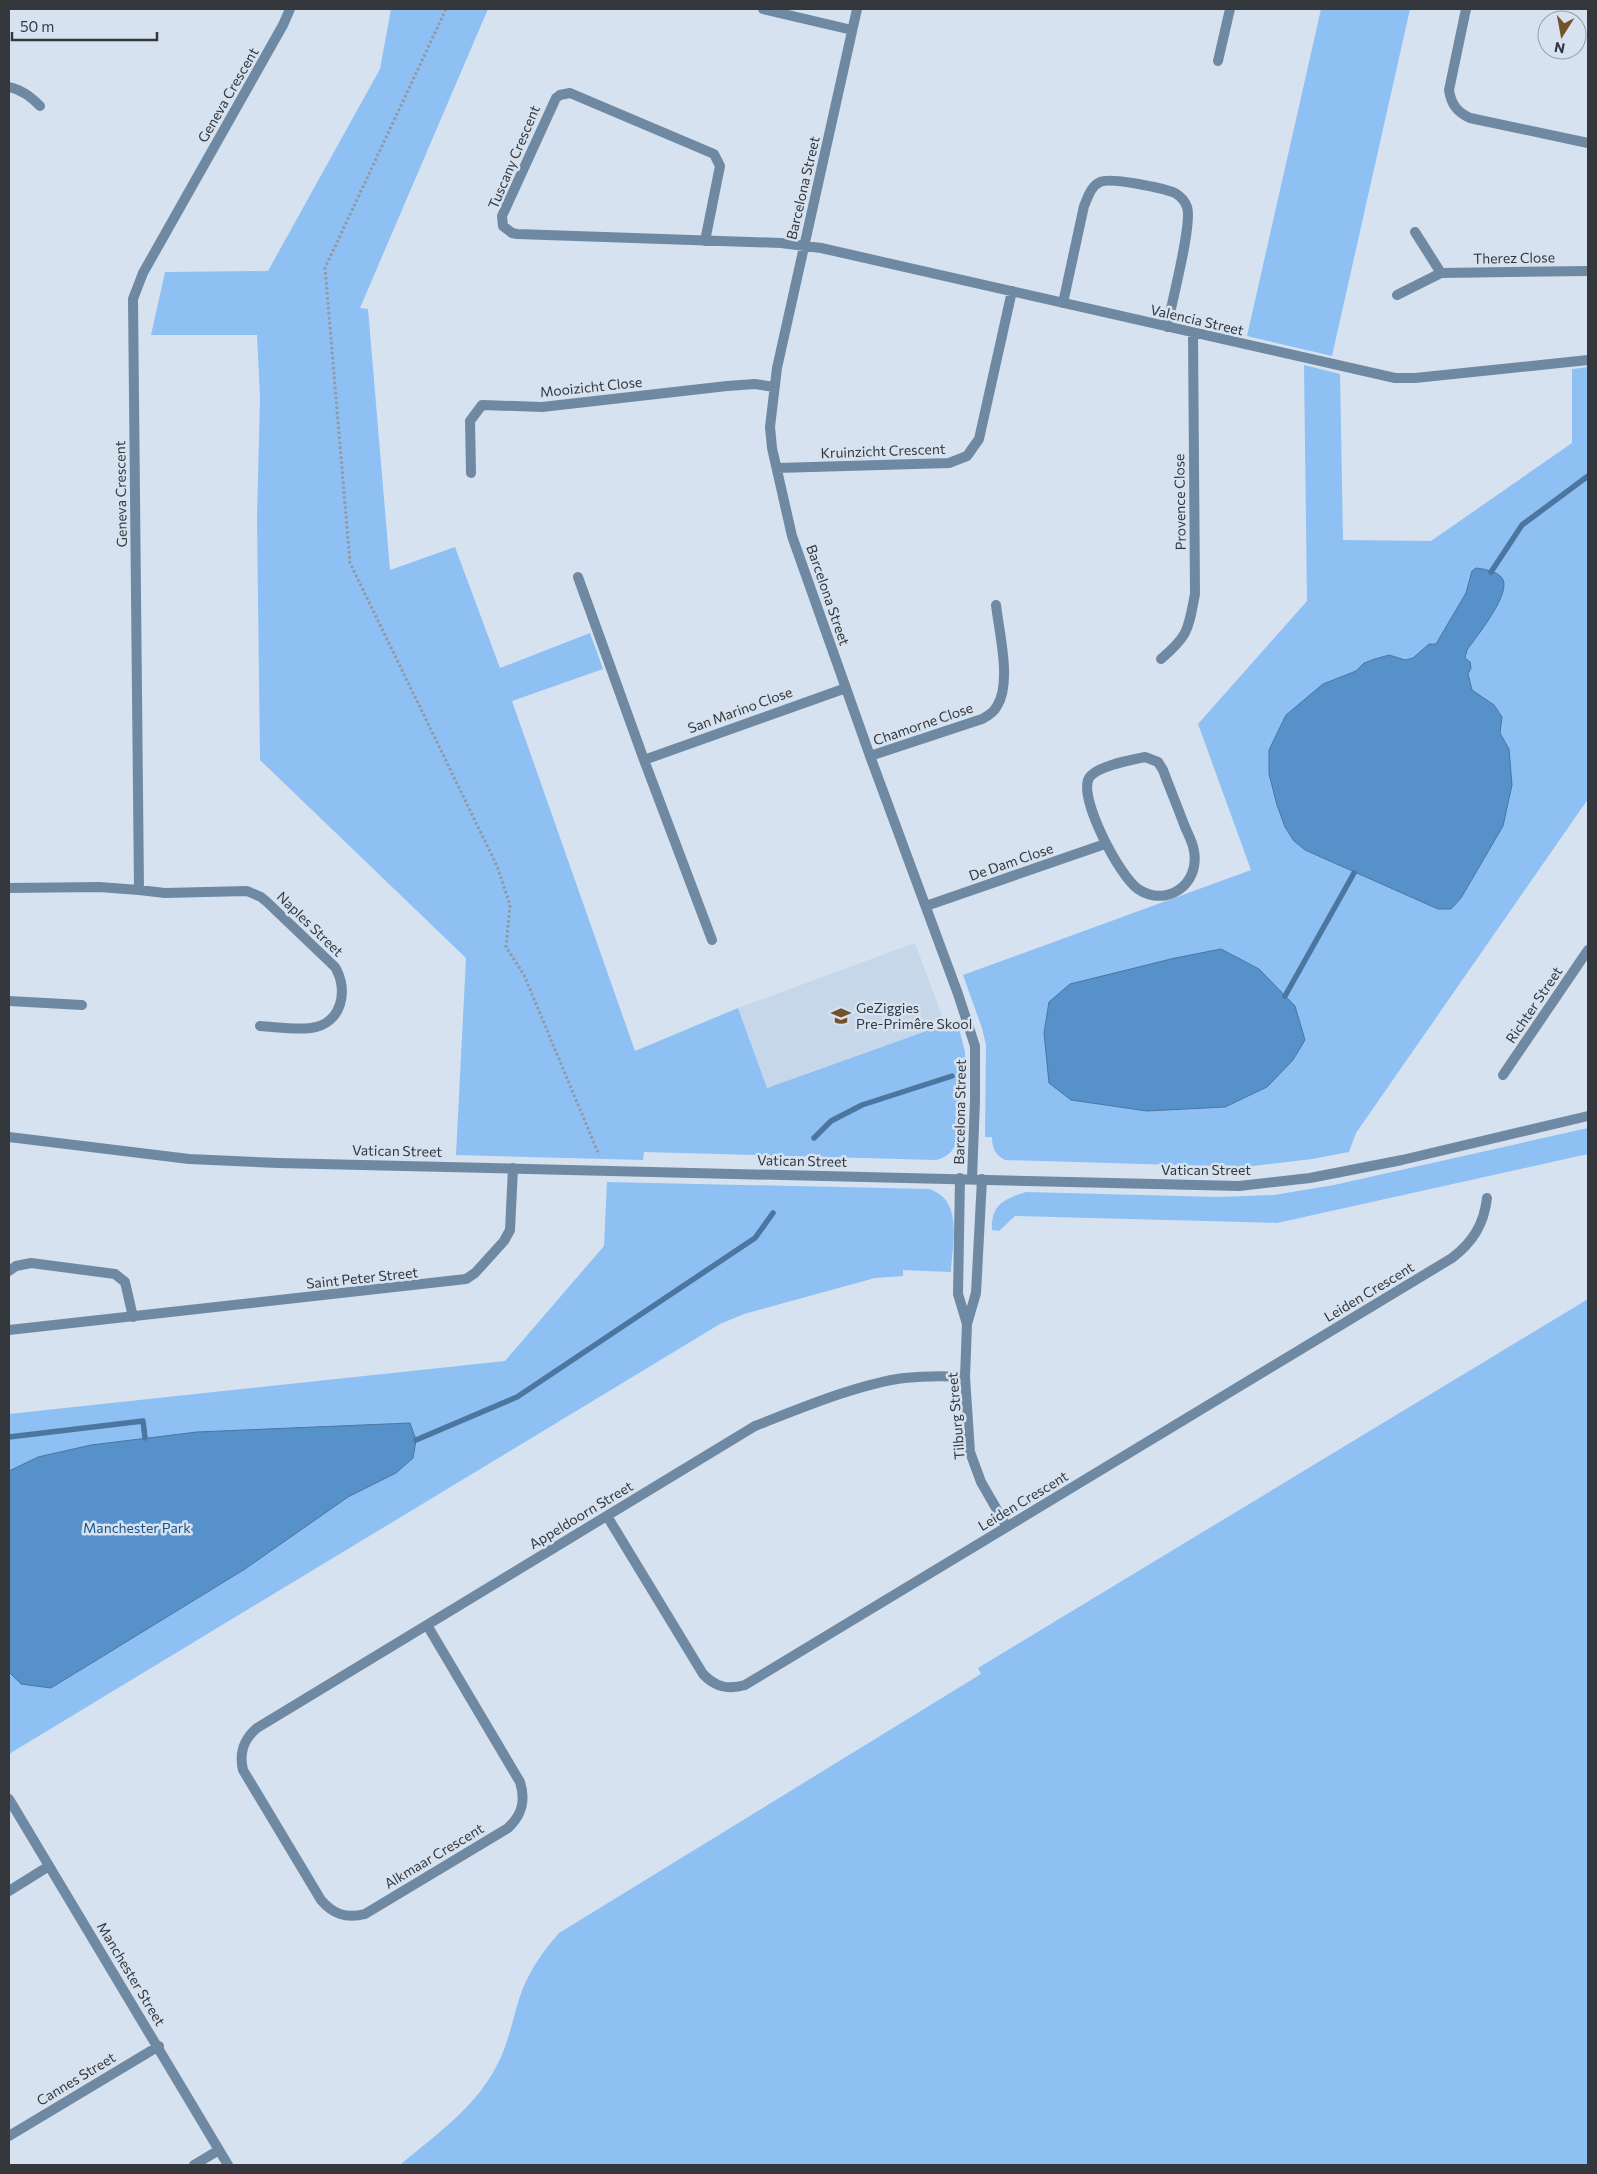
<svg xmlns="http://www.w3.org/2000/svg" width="1597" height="2174" viewBox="0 0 1597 2174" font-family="Commissioner,sans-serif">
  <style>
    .built { fill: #c6d7e9 }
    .green { fill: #8ec0f4 }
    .water { fill: #5791ca; stroke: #4c76a0 }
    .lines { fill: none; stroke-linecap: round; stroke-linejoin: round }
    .stream { stroke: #4c76a0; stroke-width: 5.5 }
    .path { stroke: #9199a3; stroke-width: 3; stroke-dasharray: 2.5 2.5; stroke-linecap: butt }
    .minor { stroke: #7089a2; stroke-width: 10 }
    .tertiary { stroke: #7089a2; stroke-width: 10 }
    .labels { text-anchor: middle; stroke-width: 5; stroke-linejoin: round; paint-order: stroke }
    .street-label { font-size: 14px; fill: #34383d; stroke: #d6e2ef }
    .poi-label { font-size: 14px; fill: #34383d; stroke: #d6e2ef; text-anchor: start }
    .park-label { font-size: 14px; fill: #14548a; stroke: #d6e2ef }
  </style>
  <rect width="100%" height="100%" fill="#d6e2ef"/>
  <!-- built -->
  <path class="built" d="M 915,943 L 945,1024 L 767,1088 L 738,1008 Z"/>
  <!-- green -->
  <path class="green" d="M 391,9 L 488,9 L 360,308 L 368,309 L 390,570 L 455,547 L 500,668 L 590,633 L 603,669 L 512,701 L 635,1051 L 738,1008 L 767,1088 L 957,1020 L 965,1052 L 964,1136 L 957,1136 C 956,1149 949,1157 936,1160 L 644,1152 L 643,1160 L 456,1155 L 466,958 L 260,760 L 257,518 L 260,397 L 257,335 L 151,335 L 165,272 L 268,271 L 380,69 Z
    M 1321,9 L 1410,9 L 1332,356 L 1247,336 Z
    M 1304,365 L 1340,374 L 1343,540 L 1431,541 L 1572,443 L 1572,369 L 1588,367 L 1588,799 L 1356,1133 L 1349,1152 L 1312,1159 L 1245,1167 L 1005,1160 C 995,1155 992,1148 992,1137 L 985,1137 L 986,1045 L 982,1028 L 963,975 L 1251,870 L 1198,724 L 1307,601 Z
    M 1588,1128 L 1588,1154 L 1277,1223 L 1015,1216 L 999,1231 L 992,1230 C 991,1204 1004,1199 1026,1192 L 1218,1197 L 1274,1195 L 1334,1185 Z
    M 607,1182 L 929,1189 C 964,1200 952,1243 951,1272 L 903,1270 L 903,1276 L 875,1278 L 744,1314 L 720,1324 L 9,1754 L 9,1414 L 505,1361 L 604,1246 Z
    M 1588,1299 L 1588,2165 L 400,2165 C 434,2136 475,2108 496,2067 C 510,2042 513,2014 523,1988 C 532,1967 544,1950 559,1933 L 981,1674 L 978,1668 Z"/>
  <!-- water -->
  <path class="water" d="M 1476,568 C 1484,569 1497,571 1502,578 C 1513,592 1476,637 1467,650 L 1465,658 L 1470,662 L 1471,668 L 1468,674 L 1472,690 L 1494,705 L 1502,717 L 1500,733 L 1509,749 L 1512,785 L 1503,826 L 1461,898 L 1451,909 L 1438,909 L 1305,850 L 1294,841 L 1285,827 L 1277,805 L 1269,774 L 1269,750 L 1286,715 L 1323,684 L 1356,671 L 1364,663 L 1375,659 L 1389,655 L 1405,660 L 1413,658 L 1429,644 L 1436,644 L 1466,593 L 1472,571 Z
    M 1221,949 L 1259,969 L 1295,1006 L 1305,1040 L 1293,1060 L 1267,1087 L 1225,1107 L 1147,1111 L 1071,1100 L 1049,1083 L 1044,1033 L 1049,1002 L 1070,984 L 1175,958 Z
    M 410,1423 L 416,1440 L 413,1458 L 396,1473 L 348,1497 L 245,1569 L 51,1688 L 21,1684 L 9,1672 L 9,1471 L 38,1457 L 91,1445 L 197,1432 Z"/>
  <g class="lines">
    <!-- stream -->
    <path class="stream" d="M 1491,572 L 1522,525 L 1588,476
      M 1285,996 L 1354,873
      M 814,1138 L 831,1121 L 862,1105 L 952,1076
      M 9,1437 L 143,1421 L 145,1438
      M 416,1440 L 517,1397 L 755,1238 L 773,1213"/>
    <!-- path -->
    <path class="path" d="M 446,9 L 325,268 L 350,563 L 497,866 L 510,905 L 506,947 L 524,975 L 599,1155"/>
    <!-- minor -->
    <path class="minor" d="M 763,9 L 852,30
      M 857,9 L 777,368 L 770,427 L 772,448 L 792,536 L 870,756 L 958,994 L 975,1046 L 975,1100 L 972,1179
      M 1466,9 L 1449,90 C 1451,104 1457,112 1470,118 L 1588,143
      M 1218,61 L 1230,9
      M 9,87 C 22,90 30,96 40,106
      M 1415,232 L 1441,273
      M 705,241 L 720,166 L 714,154 L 570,93 L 560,95 L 556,98 L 502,216 L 503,226 L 512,233 L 517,234 L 781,243 L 821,248 L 1395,378 L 1415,378 L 1588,360
      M 1397,295 L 1441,273 L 1588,271
      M 1063,303 L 1084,206 C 1088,197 1091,186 1100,182 C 1111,177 1163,188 1175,193 C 1180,196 1185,201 1187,207 C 1193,223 1171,305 1167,327
      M 777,468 L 949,463 L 967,456 L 979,439 L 1012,291
      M 471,473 L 470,421 L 482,405 L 542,407 L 727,386 L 755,384 L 774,387
      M 578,577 L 644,760 L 712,940
      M 1161,659 C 1189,635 1188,630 1195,594 L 1193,333
      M 870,756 L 982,719 C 988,716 994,712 997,706 C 1012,683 999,632 996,605
      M 1145,757 L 1158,762 L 1163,770 C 1170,789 1178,808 1185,827 C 1188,834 1193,843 1194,851 C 1200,885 1166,908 1138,889 C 1120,877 1078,798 1089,778 C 1096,766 1131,760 1145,757 Z
      M 644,760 L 846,688
      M 9,888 L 99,887 L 139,890 L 133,299 L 143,273 L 283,25 L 290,9
      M 139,890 L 165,893 L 247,891 L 261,897 L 267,902 L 335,967 C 349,990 342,1024 311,1028 C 295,1030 277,1027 260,1026
      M 926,906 L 1105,844
      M 9,1001 L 82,1005
      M 1503,1075 L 1588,950
      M 960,1178 L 958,1294 L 967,1324
      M 982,1179 L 976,1293 L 967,1324 L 965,1377 L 970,1452 L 981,1482 L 1007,1527
      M 9,1271 L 16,1266 L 31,1263 L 115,1274 L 125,1282 L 133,1317
      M 9,1330 L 466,1279 L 475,1273 L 504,1241 L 510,1230 L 513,1168
      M 607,1516 L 703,1674 C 715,1687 728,1690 745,1685 L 1452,1258 C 1473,1242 1484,1224 1487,1198
      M 427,1625 L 520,1782 C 526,1801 522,1815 508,1828 L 365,1914 C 346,1919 333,1914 321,1900 L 243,1770 C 239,1753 243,1740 257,1728 L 755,1426 C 799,1409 858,1384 904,1378 C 924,1376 945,1376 965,1377
      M 9,1799 L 228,2165
      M 9,1891 L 49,1866
      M 9,2136 L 159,2046
      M 194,2165 L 219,2150"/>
    <!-- tertiary -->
    <path class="tertiary" d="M 9,1137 L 189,1159 L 278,1163 L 1239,1186 L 1310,1178 L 1402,1160 L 1588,1116"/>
  </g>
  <!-- icons -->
  <defs>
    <symbol id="school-bare" viewBox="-9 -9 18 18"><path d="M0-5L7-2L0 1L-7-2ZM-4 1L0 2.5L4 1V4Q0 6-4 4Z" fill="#74532a" stroke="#d6e2ef" stroke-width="2.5" paint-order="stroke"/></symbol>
  </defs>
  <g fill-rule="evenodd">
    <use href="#school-bare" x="827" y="1002" width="28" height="28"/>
  </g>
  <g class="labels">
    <!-- street labels -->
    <g class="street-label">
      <text transform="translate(228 95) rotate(-60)" y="5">Geneva Crescent</text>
      <text transform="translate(514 157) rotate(-67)" y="5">Tuscany Crescent</text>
      <text transform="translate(803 188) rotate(-77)" y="5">Barcelona Street</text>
      <text transform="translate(1514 258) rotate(-1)" y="5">Therez Close</text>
      <text transform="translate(1197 320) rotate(13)" y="5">Valencia Street</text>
      <text transform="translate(591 387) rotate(-6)" y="5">Mooizicht Close</text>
      <text transform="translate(883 451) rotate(-2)" y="5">Kruinzicht Crescent</text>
      <text transform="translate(121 494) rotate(-91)" y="5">Geneva Crescent</text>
      <text transform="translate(1180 502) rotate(-91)" y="5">Provence Close</text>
      <text transform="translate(828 595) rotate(71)" y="5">Barcelona Street</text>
      <text transform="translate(740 710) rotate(-20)" y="5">San Marino Close</text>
      <text transform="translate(923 724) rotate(-19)" y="5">Chamorne Close</text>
      <text transform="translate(1011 862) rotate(-19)" y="5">De Dam Close</text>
      <text transform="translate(310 924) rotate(44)" y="5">Naples Street</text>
      <text transform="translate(1534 1005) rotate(-56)" y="5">Richter Street</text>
      <text transform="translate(960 1112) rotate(-89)" y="5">Barcelona Street</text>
      <text transform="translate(397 1151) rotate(1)" y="5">Vatican Street</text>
      <text transform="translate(802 1161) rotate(1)" y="5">Vatican Street</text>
      <text x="1206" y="1175">Vatican Street</text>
      <text transform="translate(362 1278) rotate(-6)" y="5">Saint Peter Street</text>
      <text transform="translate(1369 1292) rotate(-31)" y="5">Leiden Crescent</text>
      <text transform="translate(956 1416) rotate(-95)" y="5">Tilburg Street</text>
      <text transform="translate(1023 1501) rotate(-31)" y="5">Leiden Crescent</text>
      <text transform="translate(581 1515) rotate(-31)" y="5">Appeldoorn Street</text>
      <text transform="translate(434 1856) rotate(-31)" y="5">Alkmaar Crescent</text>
      <text transform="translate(131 1974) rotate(59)" y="5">Manchester Street</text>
      <text transform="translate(76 2079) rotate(-31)" y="5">Cannes Street</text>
    </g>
    <!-- poi labels -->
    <g class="poi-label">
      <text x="856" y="1013">GeZiggies<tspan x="856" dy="16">Pre-Primêre Skool</tspan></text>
    </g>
    <!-- park labels -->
    <g class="park-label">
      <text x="137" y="1533">Manchester Park</text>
    </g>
  </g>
  <!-- border -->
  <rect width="1597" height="2174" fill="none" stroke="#34383d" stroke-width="20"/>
  <!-- north arrow -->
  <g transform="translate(1562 35) rotate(191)"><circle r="24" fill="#d6e2ef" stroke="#959ea8"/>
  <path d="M0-4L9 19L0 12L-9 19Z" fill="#74532a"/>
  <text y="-8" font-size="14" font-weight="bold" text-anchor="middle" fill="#34383d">N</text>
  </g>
  <!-- scale -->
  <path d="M12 32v8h145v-8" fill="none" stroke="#34383d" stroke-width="2.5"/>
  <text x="20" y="32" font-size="15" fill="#34383d" stroke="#d6e2ef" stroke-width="4" paint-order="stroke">50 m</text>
</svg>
